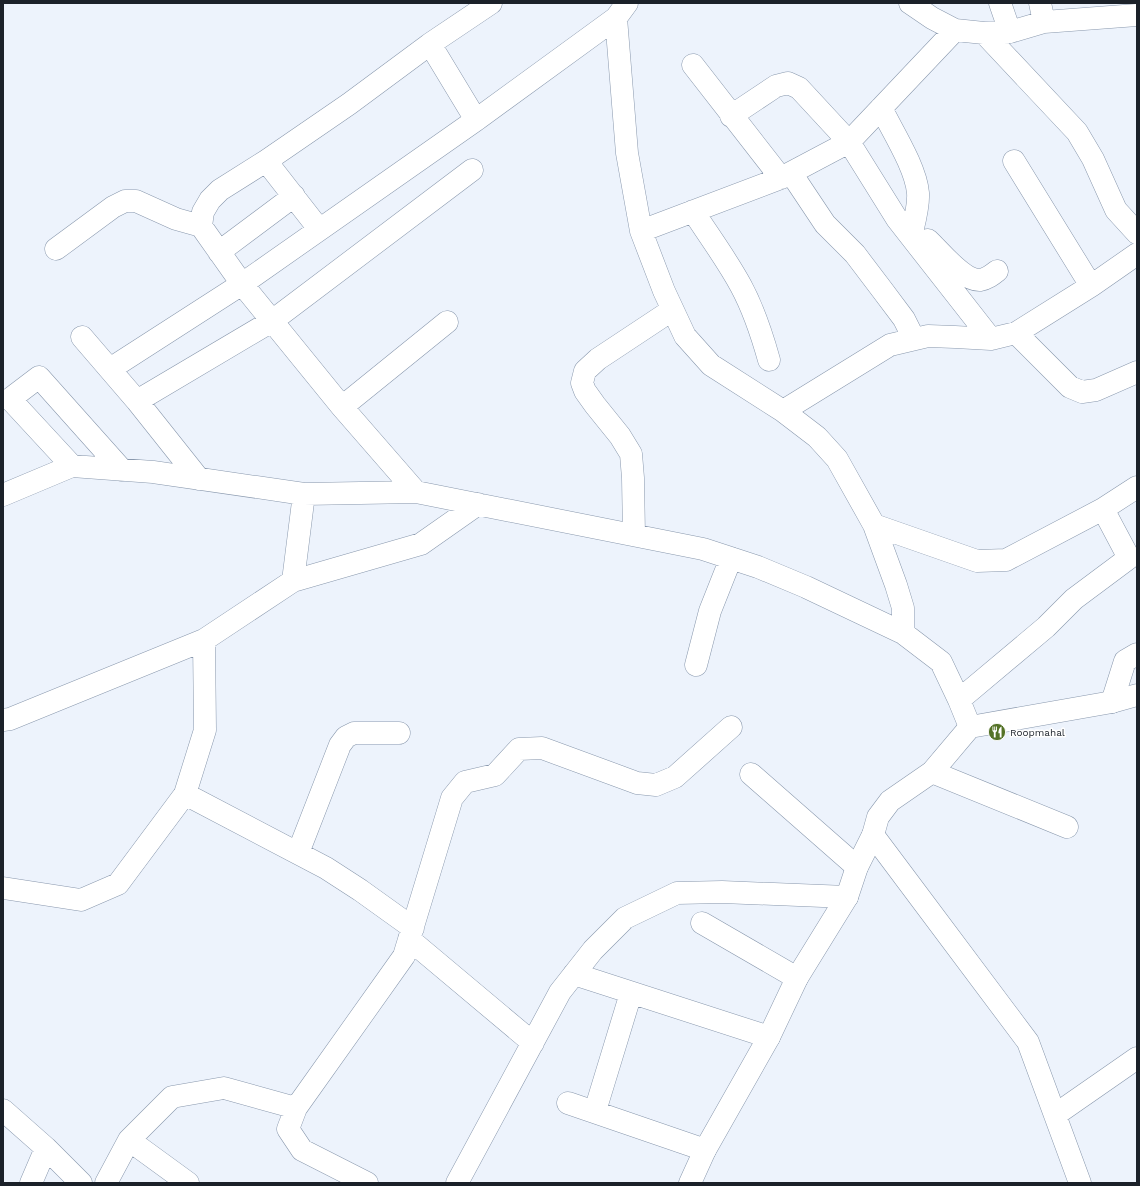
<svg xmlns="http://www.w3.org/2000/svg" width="1140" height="1186" viewBox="0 0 1140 1186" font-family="'Work Sans',sans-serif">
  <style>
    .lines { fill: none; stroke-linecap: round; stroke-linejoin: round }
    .minor-casing { stroke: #8998ad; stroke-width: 23 }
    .tertiary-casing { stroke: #8998ad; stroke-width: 23 }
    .minor { stroke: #fff; stroke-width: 22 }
    .tertiary { stroke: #fff; stroke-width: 22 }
    .labels { text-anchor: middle; stroke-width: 3; stroke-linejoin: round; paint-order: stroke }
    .poi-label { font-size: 10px; fill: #1b2129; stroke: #fff; text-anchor: start }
  </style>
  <rect width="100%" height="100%" fill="#edf3fc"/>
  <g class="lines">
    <defs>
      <path id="minor" d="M 627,3 L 616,18 L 627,153 L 641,231 L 664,291 L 685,336 L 711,365 L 783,411 L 817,437 L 837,459 L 874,525 L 977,561 L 1006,560 L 1103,509 L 1137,487
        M 910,3 L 932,18 L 955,30 L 984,33 L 1010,32 L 1044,22 L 1137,15
        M 1000,3 L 1010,32
        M 1040,3 L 1044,22
        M 984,33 L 1077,132 L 1093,159 L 1116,210 L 1137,233
        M 430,44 L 476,120
        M 693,65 L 781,178
        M 881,108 C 893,132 916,168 918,193 C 919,207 914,223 911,236
        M 731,116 L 776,86 L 788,83 L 799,88 L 849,142 L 897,219 L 991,339
        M 266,161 L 319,229
        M 1014,161 L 1091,286
        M 791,173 L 825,224 L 855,254 L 883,291 L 904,319 L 914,339
        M 693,211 C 709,236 727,260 741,286 C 754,310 762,335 769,360
        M 641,231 L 781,178 L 849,142 L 955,30
        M 928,240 C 940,251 963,281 980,280 C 987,279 992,275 997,271
        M 56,249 L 113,207 L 125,201 L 136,201 L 176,219 L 201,226
        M 219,252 L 294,196
        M 1016,333 L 1091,286 L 1137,254
        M 82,337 L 137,401 L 199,479
        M 110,369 L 242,284 L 476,120 L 616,18
        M 137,401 L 272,321 L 472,170
        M 342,407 L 447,322
        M 783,411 L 890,345 L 928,336 L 955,337 L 991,339 L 1016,333 L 1070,387 L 1082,392 L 1096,390 L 1137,372
        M 72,466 L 10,399 L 39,377 L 122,470
        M 416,492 L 342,407 L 242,284 L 201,226 L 203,212 L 210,200 L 220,190 L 266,161 L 349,104 L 430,44 L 491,3
        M 3,495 L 72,466 L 153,472 L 304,494 L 416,492 L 703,549 L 758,567 L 806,587 L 903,633 L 941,662 L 959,700 L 970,727
        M 874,525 L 896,585 L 903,608 L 903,633
        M 634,535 L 633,478 L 631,454 L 620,436 L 595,405 L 585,391 L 582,383 L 585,371 L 598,359 L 672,310
        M 293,581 L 304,494
        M 696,665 L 710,611 L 731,558
        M 959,700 L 1046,627 L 1074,599 L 1129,558 L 1103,509
        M 1112,702 L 1125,661 L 1137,654
        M 3,720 L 10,719 L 204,640
        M 932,772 L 1067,827
        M 751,774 L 857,867
        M 185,794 L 326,868 L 360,890 L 413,928
        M 873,835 L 1028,1042 L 1080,1183
        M 298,853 L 340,745 L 346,737 L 354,733 L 399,733
        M 3,888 L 81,900 L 118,884 L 185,794 L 205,730 L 204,640 L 293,581 L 421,544 L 478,504
        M 702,923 L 797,978
        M 409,939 L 533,1043
        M 574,974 L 769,1037
        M 568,1103 L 705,1150
        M 296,1108 L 288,1129 L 302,1150 L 367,1183
        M 3,1110 L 46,1148
        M 595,1111 L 631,993
        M 1055,1115 L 1137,1058
        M 129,1140 L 188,1183
        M 31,1183 L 46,1148 L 81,1183
        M 106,1183 L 129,1140 L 172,1097 L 224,1088 L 296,1108 L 404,956 L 452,798 L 465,782 L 495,775 L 519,749 L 542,748 L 637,783 L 656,785 L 675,777 L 731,727
        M 457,1183 L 560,992 L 593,950 L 625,918 L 677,893 L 722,892 L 847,897"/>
      <path id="tertiary" d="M 690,1183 L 705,1150 L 769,1037 L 797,978 L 847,897 L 857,867 L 873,835 L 878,817 L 890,801 L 932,772 L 970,727 L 1112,702 L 1137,695"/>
    </defs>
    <!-- minor casing -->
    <use href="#minor" class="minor-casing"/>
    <!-- tertiary casing -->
    <use href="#tertiary" class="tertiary-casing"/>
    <!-- minor -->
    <use href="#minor" class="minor"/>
    <!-- tertiary -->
    <use href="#tertiary" class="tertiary"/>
  </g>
  <!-- icons -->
  <defs>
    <symbol id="restaurant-disc" viewBox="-11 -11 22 22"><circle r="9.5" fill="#547227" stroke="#fff"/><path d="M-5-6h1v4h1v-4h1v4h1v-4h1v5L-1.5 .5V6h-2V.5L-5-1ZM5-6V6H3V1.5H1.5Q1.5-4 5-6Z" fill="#fff"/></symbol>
  </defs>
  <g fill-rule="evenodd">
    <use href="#restaurant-disc" x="987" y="722" width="20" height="20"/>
  </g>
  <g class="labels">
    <!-- poi labels -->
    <g class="poi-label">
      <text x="1010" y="736">Roopmahal</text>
    </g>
  </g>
  <!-- border -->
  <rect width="1140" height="1186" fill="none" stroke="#1b2129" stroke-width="8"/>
</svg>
